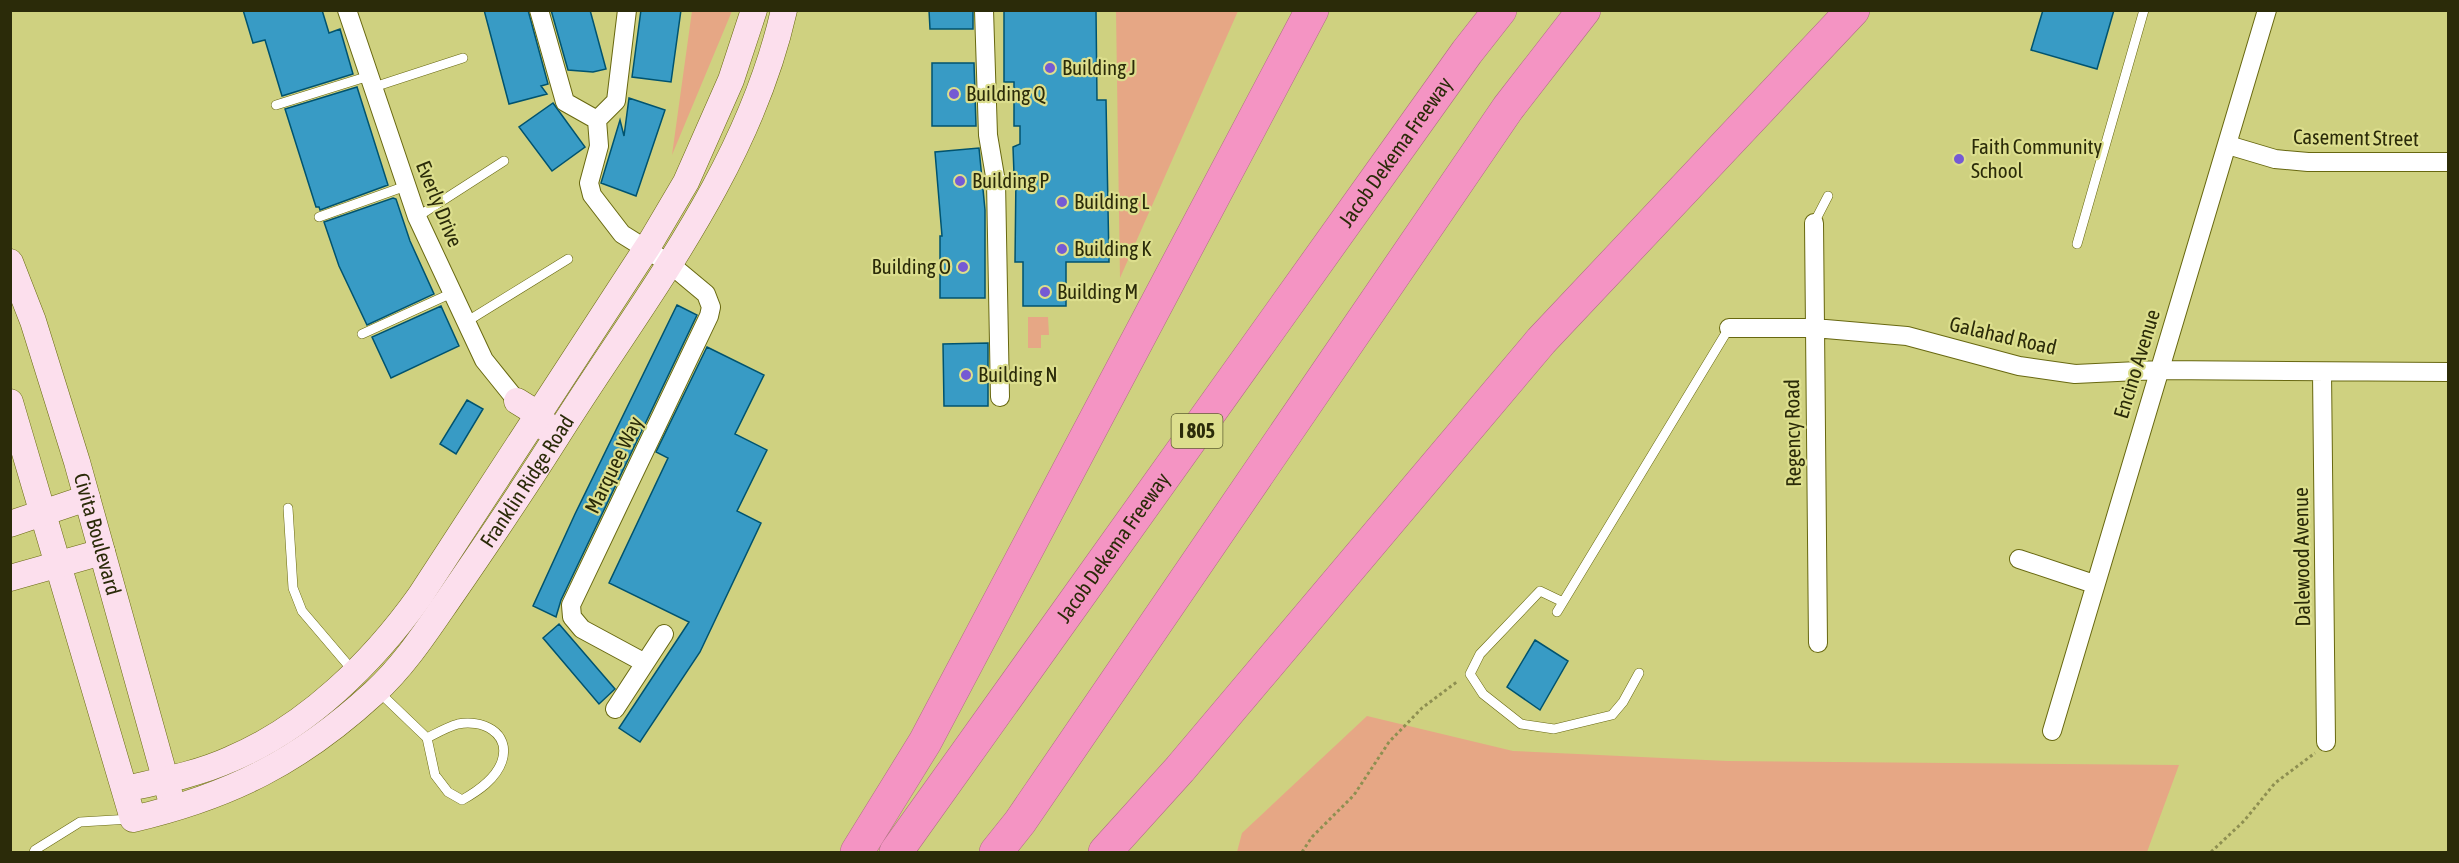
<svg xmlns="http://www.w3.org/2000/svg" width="2459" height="863" viewBox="0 0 2459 863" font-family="'Asap Condensed',sans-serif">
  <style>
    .green { fill: #e6a785 }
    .building { fill: #389bc5; stroke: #00536f; stroke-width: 1.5 }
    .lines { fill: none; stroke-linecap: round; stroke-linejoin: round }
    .lane-casing { stroke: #686810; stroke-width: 10 }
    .street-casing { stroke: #686810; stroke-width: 20 }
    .secondary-casing { stroke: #686810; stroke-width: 27 }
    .highway-casing { stroke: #ae6f82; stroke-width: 34 }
    .path { stroke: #8e8f51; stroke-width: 3; stroke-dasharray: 3 3; stroke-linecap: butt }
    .lane { stroke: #fff; stroke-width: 9 }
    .street { stroke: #fff; stroke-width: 18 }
    .secondary { stroke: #fcdfed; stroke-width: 26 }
    .highway { stroke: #f494c3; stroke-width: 33 }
    .poi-dot { fill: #755ad4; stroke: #dcde8d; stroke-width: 2 }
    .labels { text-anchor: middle; stroke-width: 4.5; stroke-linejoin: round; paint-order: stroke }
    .shield { fill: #dcde8d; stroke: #606131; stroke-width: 1.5 }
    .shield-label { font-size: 20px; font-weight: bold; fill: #2b2b09 }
    .poi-label { font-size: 21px; fill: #2b2b09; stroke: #dcde8d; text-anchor: start }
    .street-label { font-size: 21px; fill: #2b2b09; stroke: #dcde8d }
  </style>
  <rect width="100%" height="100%" fill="#cfd180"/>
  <!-- green -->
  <path class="green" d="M 692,10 L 732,11 L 672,155 L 692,11 Z
    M 1116,11 L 1238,11 L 1120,278 Z
    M 1028,317 L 1048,317 L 1049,335 L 1041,335 L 1041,348 L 1028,348 Z
    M 1367,716 L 1513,751 L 1727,761 L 2179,765 L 2147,852 L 1237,852 L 1242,833 Z"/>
  <!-- building -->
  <path class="building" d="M 243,10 L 322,10 L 329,33 L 340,29 L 353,74 L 282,96 L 265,40 L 253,43 Z
    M 484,10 L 528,10 L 548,84 L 541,86 L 547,94 L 509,104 Z
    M 551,10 L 590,10 L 606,69 L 593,72 L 568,70 Z
    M 641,10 L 681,10 L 671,82 L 632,77 Z
    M 929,10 L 973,10 L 973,29 L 930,29 Z
    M 1004,10 L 1096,10 L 1097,100 L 1106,100 L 1109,262 L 1066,262 L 1066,306 L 1023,306 L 1023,262 L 1015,262 L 1016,174 L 1014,174 L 1013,147 L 1020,144 L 1020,126 L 1014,126 L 1014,82 L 1004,82 Z
    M 2043,10 L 2114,10 L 2097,69 L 2031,50 Z
    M 932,63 L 974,63 L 976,126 L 932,126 Z
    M 357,87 L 388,185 L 320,210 L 319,207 L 316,207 L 285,109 Z
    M 629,98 L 665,110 L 636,196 L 601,183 L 620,120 L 624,136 Z
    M 553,103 L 585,147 L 552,171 L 519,127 Z
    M 979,148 L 985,210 L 985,298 L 940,298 L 940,236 L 942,236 L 935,152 Z
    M 393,198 L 396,199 L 410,241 L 434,294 L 367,325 L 339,266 L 324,222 Z
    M 677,305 L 697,315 L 561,600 L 556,617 L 533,606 L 575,514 Z
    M 441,306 L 459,346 L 391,378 L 372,337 Z
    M 988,343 L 988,406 L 944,406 L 943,344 Z
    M 707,347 L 764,375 L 735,434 L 767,450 L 737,511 L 761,523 L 700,652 L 640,742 L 619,728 L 689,622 L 609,583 L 668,458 L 656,452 Z
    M 467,400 L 483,409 L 456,454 L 440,444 Z
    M 559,624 L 615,689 L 599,704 L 543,638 Z
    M 1535,640 L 1568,661 L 1540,710 L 1507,687 Z"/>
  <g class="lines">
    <defs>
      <path id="lane" d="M 374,87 L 463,58
        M 276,105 L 369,76
        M 319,217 L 406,186
        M 417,217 L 504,161
        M 1814,223 L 1828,196
        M 2077,244 L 2144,10
        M 466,322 L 568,259
        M 362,334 L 452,293
        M 288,508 L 293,588 L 302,611 L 354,672
        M 1563,602 L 1540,591 L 1480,654 L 1470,674 L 1483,694 L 1521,724 L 1554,729 L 1612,715 L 1623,702 L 1639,673
        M 1557,612 L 1729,328
        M 379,692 L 427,738 L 435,775 L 448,792 L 462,800 C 478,791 496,779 502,761 C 511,732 481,719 458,724 C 447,727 437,733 427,738
        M 34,852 L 35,850 L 80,822 L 131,819"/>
      <path id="street" d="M 347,10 L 417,217 L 484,360 L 517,401
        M 539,10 L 565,102 L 597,120 L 616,101 L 627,10
        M 984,10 L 988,135 L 996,182 L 1000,397
        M 597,120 L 599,146 L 589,183 L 592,195 L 622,234 L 670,264 L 706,294 L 711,307 L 709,316 L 571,605 L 572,617 L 582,629 L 645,663
        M 2228,145 L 2275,159 L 2308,162 L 2448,162
        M 1814,223 L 1818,643
        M 1729,328 L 1814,328 L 1907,336 L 2019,366 L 2075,374 L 2159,370 L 2448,372
        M 2322,372 L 2326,742
        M 2019,559 L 2094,584
        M 615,709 L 664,634
        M 2052,731 L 2267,10"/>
      <g id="secondary">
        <path id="s1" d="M 10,262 L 33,321 L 77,462 L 170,796"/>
        <path d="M 517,401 L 538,414 L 544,422 L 544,427"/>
        <path id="s2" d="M 10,402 L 133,819 C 231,796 300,761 374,693 C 403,667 426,632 448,600 C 486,545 523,490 559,433 C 644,298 748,170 784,10"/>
        <path d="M 10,524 L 87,498"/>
        <path d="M 10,578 L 102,552"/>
        <path d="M 125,789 C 161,781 198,774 231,759 C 307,727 373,662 420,596 L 650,243 L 686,182 L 731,80 L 754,10"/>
      </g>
      <g id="highway">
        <path d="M 857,852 L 925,742 L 1312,10"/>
        <path id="s3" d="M 896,852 L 1467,52 L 1500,10"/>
        <path d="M 996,852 L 1020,822 L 1508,108 L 1584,10"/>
        <path d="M 1105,852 L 1180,769 L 1541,341 L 1853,10"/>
      </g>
    </defs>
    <!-- lane casing -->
    <use href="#lane" class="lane-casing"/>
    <!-- street casing -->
    <use href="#street" class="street-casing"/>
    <!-- secondary casing -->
    <use href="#secondary" class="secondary-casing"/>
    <!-- highway casing -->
    <use href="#highway" class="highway-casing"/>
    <!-- path -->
    <path class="path" d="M 1302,852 L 1312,837 L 1354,795 L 1389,742 L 1422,708 L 1458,681
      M 2211,852 L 2244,821 L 2275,783 L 2315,753"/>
    <!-- lane -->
    <use href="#lane" class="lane"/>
    <!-- street -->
    <use href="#street" class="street"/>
    <!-- secondary -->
    <use href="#secondary" class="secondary"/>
    <!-- highway -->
    <use href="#highway" class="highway"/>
  </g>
  <!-- markers -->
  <g class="poi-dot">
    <circle cx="1050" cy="68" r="6"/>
    <circle cx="954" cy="94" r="6"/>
    <circle cx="1959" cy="159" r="6"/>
    <circle cx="960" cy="181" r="6"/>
    <circle cx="1062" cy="202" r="6"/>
    <circle cx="1062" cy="249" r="6"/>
    <circle cx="963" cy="267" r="6"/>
    <circle cx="1045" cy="292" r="6"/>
    <circle cx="966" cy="375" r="6"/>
  </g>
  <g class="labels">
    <!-- shield labels -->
    <rect class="shield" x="1171.5" y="414" width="51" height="34" rx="4.5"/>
    <g class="shield-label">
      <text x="1197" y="438">I 805</text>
    </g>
    <!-- poi labels -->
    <g class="poi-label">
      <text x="1062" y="75">Building J</text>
      <text x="966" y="101">Building Q</text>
      <text x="1971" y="154">Faith Community<tspan x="1971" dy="24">School</tspan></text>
      <text x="972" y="188">Building P</text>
      <text x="1074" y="209">Building L</text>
      <text x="1074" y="256">Building K</text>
      <text x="951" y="274" text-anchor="end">Building O</text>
      <text x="1057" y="299">Building M</text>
      <text x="978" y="382">Building N</text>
    </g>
    <!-- street labels -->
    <g class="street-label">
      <text transform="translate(2356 138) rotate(1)" y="7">Casement Street</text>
      <text dy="7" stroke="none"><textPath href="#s3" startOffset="860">Jacob Dekema Freeway</textPath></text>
      <text transform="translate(439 204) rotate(68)" y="7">Everly Drive</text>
      <text transform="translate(2003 336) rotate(13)" y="7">Galahad Road</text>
      <text transform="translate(2137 364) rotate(-73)" y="7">Encino Avenue</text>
      <text transform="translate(1793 433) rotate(-91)" y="7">Regency Road</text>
      <text transform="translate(614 465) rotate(-64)" y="7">Marquee Way</text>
      <text dy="7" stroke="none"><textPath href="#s2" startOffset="972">Franklin Ridge Road</textPath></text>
      <text dy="7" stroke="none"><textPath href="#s1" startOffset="286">Civita Boulevard</textPath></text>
      <text dy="7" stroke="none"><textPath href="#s3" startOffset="374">Jacob Dekema Freeway</textPath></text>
      <text transform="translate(2302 557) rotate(-91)" y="7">Dalewood Avenue</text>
    </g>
  </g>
  <!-- border -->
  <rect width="2459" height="863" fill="none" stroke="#2b2b09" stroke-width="24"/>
</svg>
